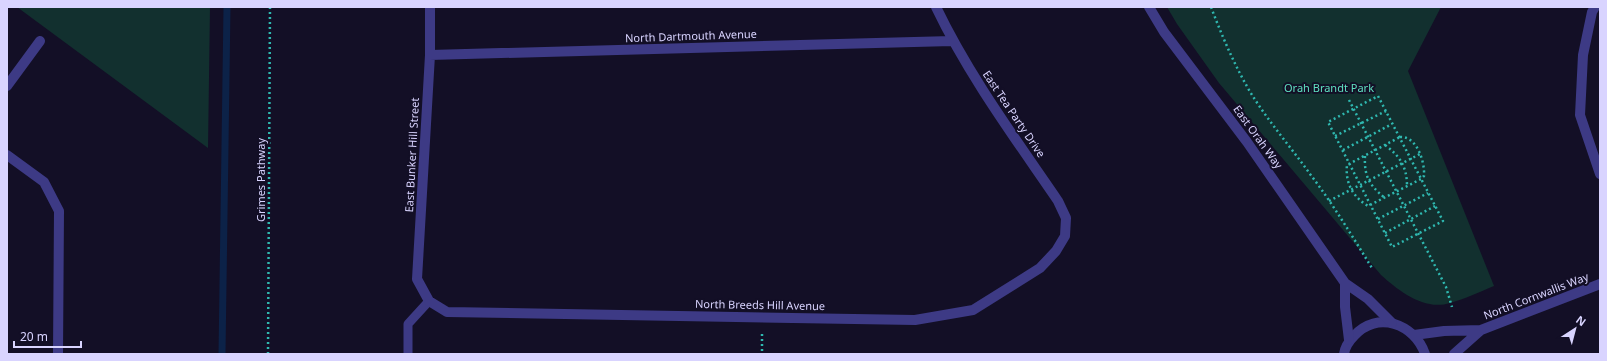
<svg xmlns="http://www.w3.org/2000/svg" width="1607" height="361" viewBox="0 0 1607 361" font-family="'Noto Sans',sans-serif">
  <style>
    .green { fill: #12302f }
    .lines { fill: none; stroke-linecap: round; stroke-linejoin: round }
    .stream { stroke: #0c2248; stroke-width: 7 }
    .path { stroke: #2fb8b0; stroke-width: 2.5; stroke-dasharray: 2 3; stroke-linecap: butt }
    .service { stroke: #3d3a85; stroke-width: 9 }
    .minor { stroke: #3d3a85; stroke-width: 10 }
    .tertiary { stroke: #3d3a85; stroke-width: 10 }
    .labels { text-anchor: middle; stroke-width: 4; stroke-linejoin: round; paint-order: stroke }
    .street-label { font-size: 11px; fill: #d9d4ff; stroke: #130f26 }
    .park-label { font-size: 11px; fill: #5fe0c0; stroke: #130f26 }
  </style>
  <rect width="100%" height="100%" fill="#130f26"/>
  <!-- green -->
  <path class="green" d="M 17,7 L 210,7 L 208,148 Z
    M 1167,7 L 1441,7 L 1408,71 L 1494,286 C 1479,292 1465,299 1450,303 C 1424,311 1399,291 1381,275 L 1219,83 L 1177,24 Z"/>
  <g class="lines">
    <!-- stream -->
    <path class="stream" d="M 222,354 L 227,7"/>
    <!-- path -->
    <path class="path" d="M 1211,7 C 1222,36 1234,64 1249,90 C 1267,120 1290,146 1310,174 C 1333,204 1352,236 1372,268
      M 1378,96 L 1443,221 L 1392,247 L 1328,122 Z
      M 1349,100 L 1446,287 L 1452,307
      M 1335,136 L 1386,111
      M 1400,137 C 1417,136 1425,162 1424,176 L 1421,179 L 1368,206 C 1353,197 1345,183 1347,165 Z
      M 1385,145 C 1400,156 1407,167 1407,186
      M 1343,150 L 1392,124
      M 1365,156 C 1364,176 1369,185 1385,198
      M 1329,201 L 1420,154
      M 1378,219 L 1428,193
      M 1385,233 L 1435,206
      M 762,334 L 762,354
      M 268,354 L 270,7"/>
    <!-- service -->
    <path class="service" d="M 408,354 L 408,324 L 429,301"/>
    <!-- minor -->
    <path class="minor" d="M 430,7 L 430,55 L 417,279 L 429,301 L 447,312 L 915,320 L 973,310 L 1040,268 L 1056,251 L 1065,236 L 1066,218 L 1058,201 C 1015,138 969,76 936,7
      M 1595,7 L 1592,12 L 1583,55 L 1580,115 L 1600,174
      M 430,55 L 952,41
      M 7,86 L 40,41
      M 7,155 L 44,182 L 59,211 L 58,354
      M 1481,330 L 1600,284
      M 1414,335 L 1444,331 L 1481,330 L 1454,354
      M 1344,354 C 1345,347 1349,341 1354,336 C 1377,310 1415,324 1425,354"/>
    <!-- tertiary -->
    <path class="tertiary" d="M 1149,7 L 1164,32 L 1247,142 L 1345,283 L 1368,299 L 1392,323
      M 1345,283 L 1345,307 L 1349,340"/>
  </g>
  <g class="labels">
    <!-- street labels -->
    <g class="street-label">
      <text transform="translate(691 36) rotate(-2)" y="4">North Dartmouth Avenue</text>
      <text transform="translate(1014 114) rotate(56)" y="4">East Tea Party Drive</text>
      <text transform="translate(1258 137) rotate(54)" y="4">East Orah Way</text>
      <text transform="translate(412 155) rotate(-87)" y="4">East Bunker Hill Street</text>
      <text transform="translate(261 180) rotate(-90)" y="4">Grimes Pathway</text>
      <text transform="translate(1536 296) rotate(-21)" y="4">North Cornwallis Way</text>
      <text transform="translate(760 305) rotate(1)" y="4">North Breeds Hill Avenue</text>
    </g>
    <!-- park labels -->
    <g class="park-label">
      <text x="1329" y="92">Orah Brandt Park</text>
    </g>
  </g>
  <!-- border -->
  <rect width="1607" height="361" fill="none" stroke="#d9d4ff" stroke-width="16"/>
  <!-- north arrow -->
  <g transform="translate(1575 329) rotate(36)" stroke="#130f26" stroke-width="3" paint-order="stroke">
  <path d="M0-3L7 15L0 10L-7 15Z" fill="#d9d4ff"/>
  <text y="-6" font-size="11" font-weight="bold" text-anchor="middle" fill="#d9d4ff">N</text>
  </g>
  <!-- scale -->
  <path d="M14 341v6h67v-6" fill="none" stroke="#d9d4ff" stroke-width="2"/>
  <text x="20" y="341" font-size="12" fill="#d9d4ff" stroke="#130f26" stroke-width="3" paint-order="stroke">20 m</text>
</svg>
